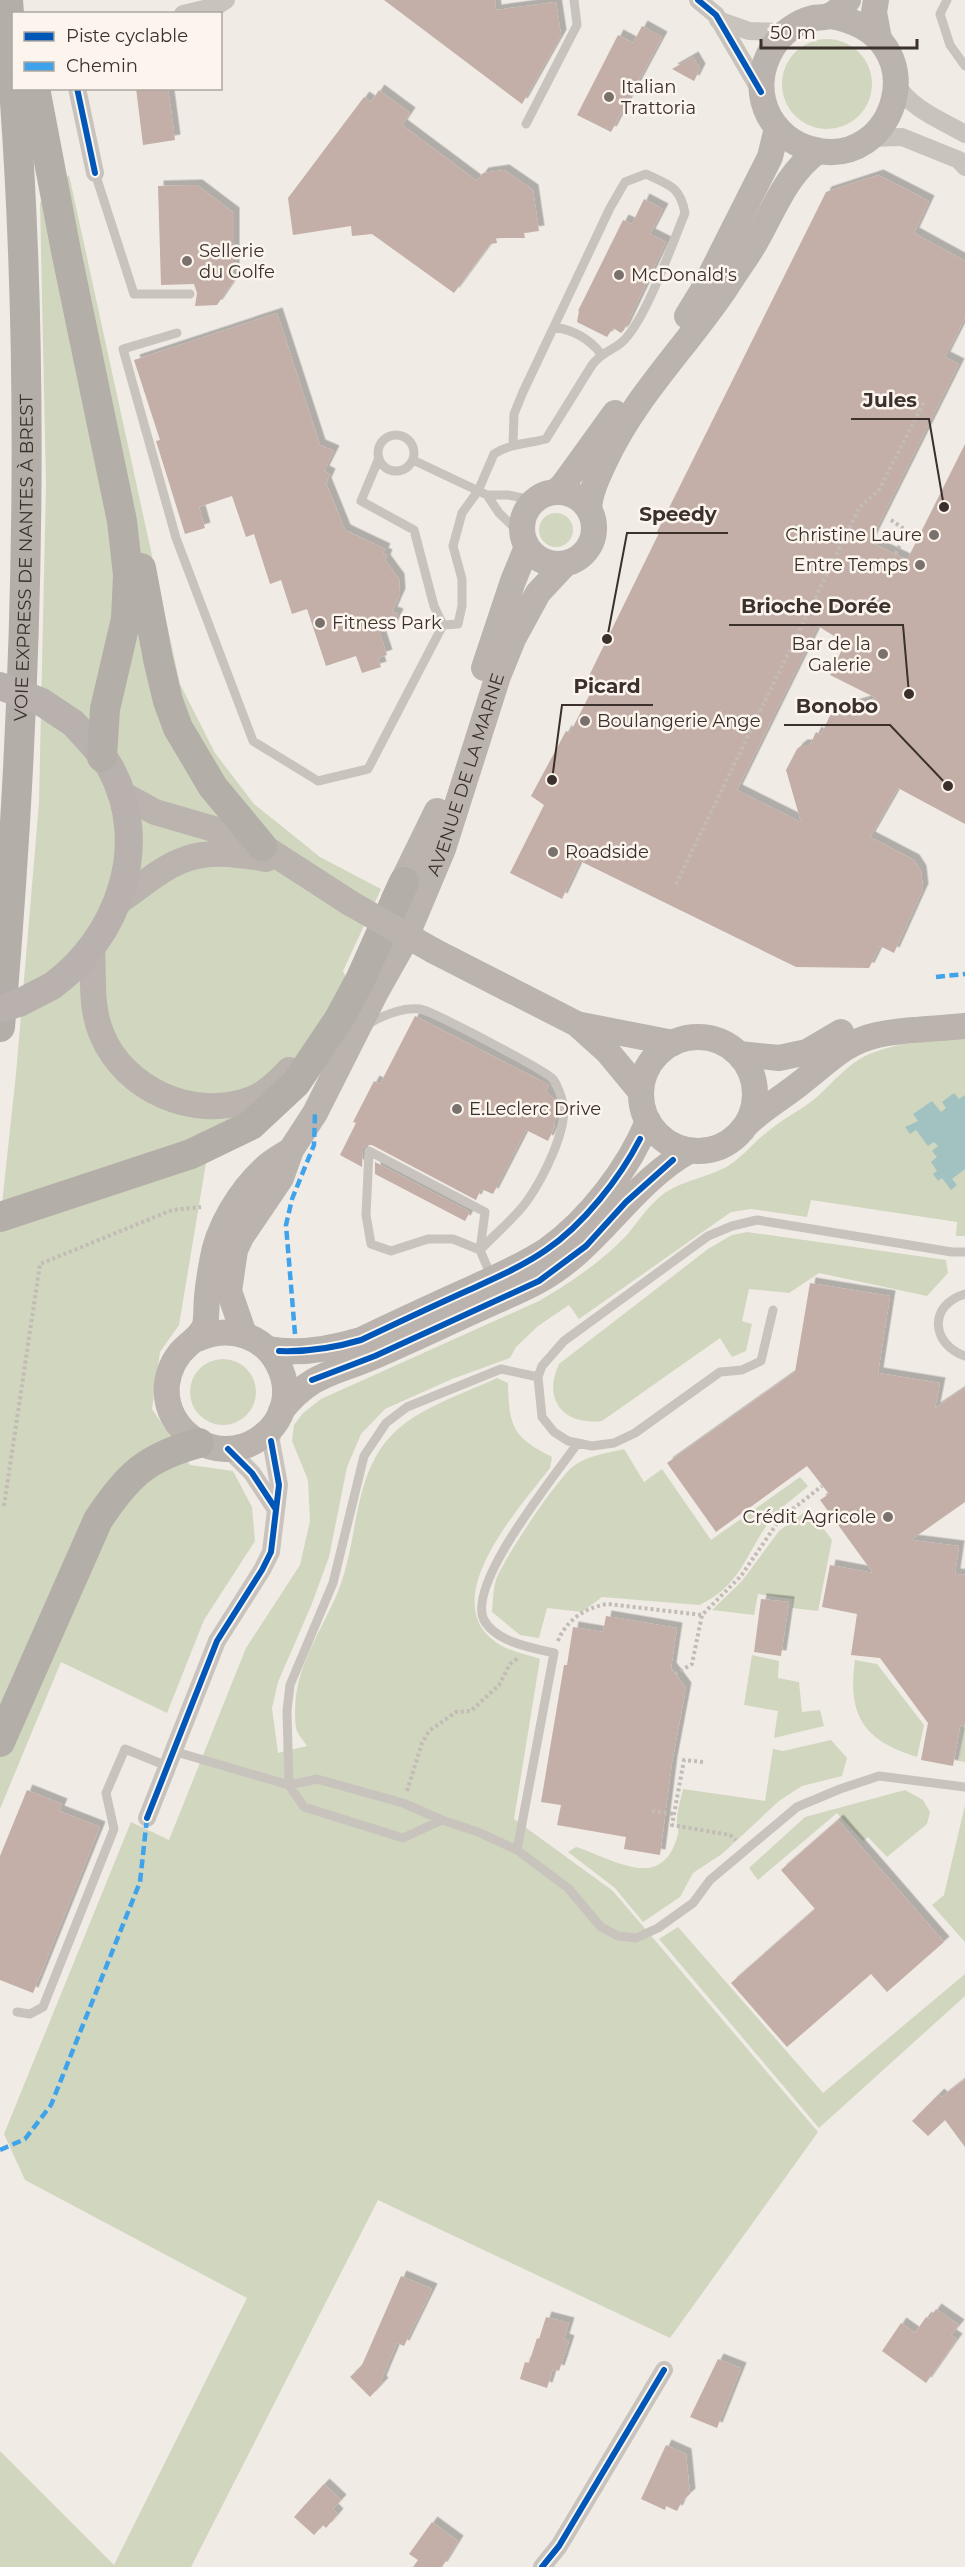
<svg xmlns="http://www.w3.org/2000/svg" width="965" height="2567" viewBox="0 0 965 2567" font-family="Montserrat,sans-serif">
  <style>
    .green { fill: #d1d6bf }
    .water { fill: #a1c2c1 }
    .building { fill: #c3afa7; fill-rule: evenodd; filter: url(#shadow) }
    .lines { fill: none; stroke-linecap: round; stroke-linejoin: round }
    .path { stroke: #c2bbb6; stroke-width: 4; stroke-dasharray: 3 3; stroke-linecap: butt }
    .service { stroke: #c9c3be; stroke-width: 9 }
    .minor { stroke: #c9c3be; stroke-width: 18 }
    .secondary { stroke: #bab3ae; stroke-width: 26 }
    .primary { stroke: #b8b1ad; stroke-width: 28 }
    .trunk { stroke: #b4aea8; stroke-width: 30 }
    .secondary-bridge { stroke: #bab3ae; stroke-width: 26 }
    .primary-bridge { stroke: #b8b1ad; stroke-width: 28 }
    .quiet { stroke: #3fa3eb; stroke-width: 4.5; stroke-dasharray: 9 4.5; stroke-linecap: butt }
    .cycleway-casing { stroke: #fbf5ee; stroke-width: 10 }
    .cycleway { stroke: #0057b8; stroke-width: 6 }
    .poi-dot { fill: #7a716c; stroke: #fbf5ee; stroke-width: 2 }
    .labels { text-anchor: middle; stroke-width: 5; stroke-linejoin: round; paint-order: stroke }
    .poi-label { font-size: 18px; fill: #3b302b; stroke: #fbf5ee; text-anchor: start }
    .street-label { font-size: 18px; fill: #3b302b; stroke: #fbf5ee }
    .leader { fill: none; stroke: #3b302b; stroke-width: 2 }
    .callout-dot { fill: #3b302b; stroke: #fbf5ee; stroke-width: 2 }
    .callout-label { font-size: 20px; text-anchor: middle; font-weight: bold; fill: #3b302b; stroke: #fbf5ee; stroke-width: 5; stroke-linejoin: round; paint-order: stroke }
  </style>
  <defs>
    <filter id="shadow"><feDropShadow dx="5.5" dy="-5.5" stdDeviation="0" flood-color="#0004"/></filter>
  </defs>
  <rect width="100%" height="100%" fill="#f0ebe5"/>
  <!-- green -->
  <path class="green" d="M782 84a45 45 0 1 1 90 0a45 45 0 1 1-90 0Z
    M 69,175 L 180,684 L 215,753 L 254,804 L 320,857 L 381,889 L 343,971 L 357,1001 L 206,1163 L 179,1325 L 160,1352 L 152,1409 L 190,1465 L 233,1471 L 252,1507 L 255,1541 L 204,1620 L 167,1713 L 61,1662 L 0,1809 L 0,1222 L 16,1074 L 39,803 L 46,484 L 40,202 Z
    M539 530a17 17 0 1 1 34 0a17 17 0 1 1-34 0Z
    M 965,1036 L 965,1236 L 956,1236 L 957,1222 L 811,1200 L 807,1217 L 751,1209 L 731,1212 L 579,1319 L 569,1305 L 538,1326 L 516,1347 L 510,1358 L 452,1379 L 385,1409 L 361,1434 L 347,1467 L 329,1557 L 311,1606 L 278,1682 L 272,1708 L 278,1753 L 307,1746 C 304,1741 299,1736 297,1731 C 294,1724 295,1697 297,1690 C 303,1655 326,1622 339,1589 C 358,1541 353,1478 389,1438 C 416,1408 461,1395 497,1378 L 508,1383 C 509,1426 512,1437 552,1457 L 550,1468 C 521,1506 438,1596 493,1640 C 506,1651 525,1654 540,1659 L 514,1819 L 613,1891 L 818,2132 L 670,2338 L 378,2200 L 191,2567 L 0,2567 L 0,2451 L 114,2565 L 247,2298 L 25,2180 L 4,2134 L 131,1822 L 169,1840 L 246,1648 L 300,1565 L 310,1521 L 308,1480 L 292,1441 L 294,1425 L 303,1413 L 321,1399 L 539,1301 C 570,1283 601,1262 626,1236 C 638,1222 647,1207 662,1195 C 682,1180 707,1178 728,1166 C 743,1157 753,1143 766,1133 C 782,1119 802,1110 818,1096 C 833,1082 848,1064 867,1055 C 897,1042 933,1041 965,1036 Z
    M 747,1232 L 946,1260 L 948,1273 L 927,1296 L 819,1273 L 789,1293 L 749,1289 L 742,1321 L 752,1324 L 746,1351 L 732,1357 L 720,1338 L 602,1421 C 564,1426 542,1400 559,1364 L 708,1249 L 732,1235 Z
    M190 1392a33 33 0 1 1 66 0a33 33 0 1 1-66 0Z
    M 624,1449 L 644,1482 L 662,1469 L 711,1540 L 800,1477 L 808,1486 C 798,1495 785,1504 776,1514 C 746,1547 746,1583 699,1605 L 602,1597 L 582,1612 L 547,1608 L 539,1638 L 520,1635 L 492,1612 C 493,1601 493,1590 496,1580 C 502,1561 560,1474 575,1465 C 590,1455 608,1453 624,1449 Z
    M 809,1509 L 832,1540 L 818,1611 L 792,1608 L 793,1599 L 758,1594 L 754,1615 L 712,1610 L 742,1581 L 779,1531 Z
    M 752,1655 L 779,1661 L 778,1678 L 799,1682 L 802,1712 L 820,1710 L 824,1726 L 774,1738 L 778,1711 L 744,1705 Z
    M 855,1660 L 877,1664 L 924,1725 L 917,1757 C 864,1741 847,1716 855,1660 Z
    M 965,1727 L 965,1762 L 959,1761 L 963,1729 Z
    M 831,1740 L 847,1758 L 842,1776 L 802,1786 L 779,1801 L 722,1854 L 693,1873 L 680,1897 L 643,1922 L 615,1888 L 568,1852 L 576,1847 C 614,1859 663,1894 678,1834 C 679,1829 677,1826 677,1821 C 677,1810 681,1799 683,1789 L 765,1801 L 773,1749 L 783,1751 Z
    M 905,1790 L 923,1800 L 930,1812 L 927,1824 L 887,1857 L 868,1837 L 863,1841 L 837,1813 L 758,1880 L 749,1868 L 805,1817 Z
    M 965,1805 L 965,1942 L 932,1905 L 944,1895 Z
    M 678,1927 L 823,2093 L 965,1974 L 965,1996 L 819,2128 L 659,1939 Z"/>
  <!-- water -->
  <path class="water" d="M 954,1093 L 959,1099 L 965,1095 L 965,1169 L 952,1179 L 957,1185 L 951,1190 L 942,1178 L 938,1181 L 933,1174 L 937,1171 L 931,1162 L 937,1157 L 932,1151 L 938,1146 L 934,1142 L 928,1146 L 916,1130 L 910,1134 L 905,1127 L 918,1121 L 913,1114 L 932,1101 L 941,1112 L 946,1108 L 942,1102 Z"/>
  <!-- building -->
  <path class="building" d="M 384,0 L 495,0 L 496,10 L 556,2 L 561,35 L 522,104 Z
    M 642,26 L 662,37 L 611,132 L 577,115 L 618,35 L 633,43 Z
    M 693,57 L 700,69 L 694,81 L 672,69 Z
    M 136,88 L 168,88 L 175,140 L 143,145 Z
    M 379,90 L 410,113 L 402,125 L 477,181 L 483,173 L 504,170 L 533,190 L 539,231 L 524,233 L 525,238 L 496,238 L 497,243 L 490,244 L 454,293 L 372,234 L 352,236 L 351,226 L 293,235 L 288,198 L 364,97 L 371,102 Z
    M 878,175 L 929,201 L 914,233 L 965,261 L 965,318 L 945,357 L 959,364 L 870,542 L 907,560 L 965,444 L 965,824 L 898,788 L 870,837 L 914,860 L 921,871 L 923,889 L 894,953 L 880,946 L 869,968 L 796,967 L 580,861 L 562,899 L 510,873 L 544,805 L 531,796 L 566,731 L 570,733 L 593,688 L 585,684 L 659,533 L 657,532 L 826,192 ZM 818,626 L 845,643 L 830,675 L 876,698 L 832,711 L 821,735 L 816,732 L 810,745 L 802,745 L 797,749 L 786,770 L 801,822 L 737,790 Z
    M 197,185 L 234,213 L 234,280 L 217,305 L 195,306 L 197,293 L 194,284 L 161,285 L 158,186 Z
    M 644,199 L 663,209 L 650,234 L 666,242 L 624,330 L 621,333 L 613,328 L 607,337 L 577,322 L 579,311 L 578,311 L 623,220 L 632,224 Z
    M 277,313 L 320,445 L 334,451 L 324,471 L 330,474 L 326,483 L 345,530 L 385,549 L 383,553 L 387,555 L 385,560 L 399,579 L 400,594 L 392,612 L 398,614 L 392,627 L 379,631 L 387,655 L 378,658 L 381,667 L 362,673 L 356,656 L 326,666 L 307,609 L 292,614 L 281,580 L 270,584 L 254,534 L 246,537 L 232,496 L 199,507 L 205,528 L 185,534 L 156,441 L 160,440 L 134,360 Z
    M 415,1016 L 549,1085 L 546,1091 L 554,1099 L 556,1113 L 554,1128 L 548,1141 L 526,1130 L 493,1194 L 481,1189 L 476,1200 L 372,1145 L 366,1145 L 363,1148 L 362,1167 L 340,1155 L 356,1123 L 353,1122 L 374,1081 L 380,1084 Z
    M 375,1162 L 470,1212 L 465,1221 L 375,1174 Z
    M 810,1283 L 890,1296 L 878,1373 L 940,1383 L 935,1408 L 965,1388 L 965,1502 L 911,1540 L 959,1546 L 955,1574 L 965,1575 L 965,1724 L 960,1727 L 953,1766 L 921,1760 L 928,1723 L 880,1658 L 851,1655 L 857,1614 L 822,1607 L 830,1565 L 873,1573 L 820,1500 L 829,1494 L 807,1466 L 716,1532 L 667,1463 L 795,1372 Z
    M 761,1599 L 789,1602 L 781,1656 L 754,1652 Z
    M 606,1616 L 677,1628 L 671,1668 L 686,1688 L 672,1762 L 660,1855 L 624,1849 L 626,1837 L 557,1825 L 561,1805 L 541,1802 L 564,1665 L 567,1665 L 573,1627 L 603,1632 Z
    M 27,1790 L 62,1804 L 59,1811 L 100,1827 L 33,1993 L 0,1980 L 0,1856 Z
    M 838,1820 L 944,1942 L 887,1992 L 871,1974 L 787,2047 L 731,1983 L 815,1909 L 781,1870 Z
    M 965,2079 L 965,2147 L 945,2120 L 928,2136 L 912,2121 L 939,2094 L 942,2097 Z
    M 401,2276 L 432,2289 L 404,2346 L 397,2343 L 381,2381 L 383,2383 L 370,2397 L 350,2377 L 362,2365 Z
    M 936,2309 L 959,2325 L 951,2335 L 957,2339 L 926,2383 L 882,2351 L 901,2323 L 915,2333 L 926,2317 L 929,2319 Z
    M 546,2317 L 569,2323 L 564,2339 L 569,2341 L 559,2371 L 553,2369 L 547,2388 L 520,2379 L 525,2362 L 529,2363 L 537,2338 L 539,2339 Z
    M 718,2359 L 741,2368 L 717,2428 L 690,2417 Z
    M 666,2445 L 686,2454 L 690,2494 L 682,2501 L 677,2511 L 666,2506 L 665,2510 L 641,2499 Z
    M 324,2484 L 341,2500 L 333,2509 L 338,2514 L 326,2528 L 323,2525 L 314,2535 L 294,2517 Z
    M 432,2522 L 458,2541 L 442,2567 L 413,2567 L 418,2560 L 409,2554 Z"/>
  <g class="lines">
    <!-- path -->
    <path class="path" d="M 891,520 L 907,531 L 895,555
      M 676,884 L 859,508 L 879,490 L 925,400
      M 4,1506 L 40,1264 L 172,1210 L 201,1207
      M 558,1641 C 566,1620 586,1607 608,1604 L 702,1615
      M 675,1674 L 692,1664 L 702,1615 L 741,1576 L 780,1519 L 822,1486
      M 703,1762 L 684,1760 L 672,1825 L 730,1835 L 736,1840
      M 407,1791 L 422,1743 L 429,1731 L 456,1712 L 471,1711 L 499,1685 L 510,1664 L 518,1658
      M 652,1811 L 674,1814"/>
    <!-- service -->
    <path class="service" d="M 947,0 L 940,14 L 950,45 L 965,66
      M 526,124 L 577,25 L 574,0
      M 95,173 L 134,294 L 190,294
      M 554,327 C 573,330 589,338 601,354
      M 177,333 L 123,349 L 176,538 L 253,741 L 318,781 L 368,769 L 443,625
      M378 453a18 18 0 1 1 36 0a18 18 0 1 1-36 0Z
      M 379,458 L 361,501 L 414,530 L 434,606 L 443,625 L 458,624 L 462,606 L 462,579 L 453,546 L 462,513 L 478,491 L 494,454 C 511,443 527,444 546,439 L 592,365 C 603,351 610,352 621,343 C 645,323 672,244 685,213 C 680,186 669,185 646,174 L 625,182 L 610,208 L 523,392 L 514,414 L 513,444
      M 413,460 L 487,495 L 508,495 L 527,499 L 539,498
      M 487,495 L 499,513 L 522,535
      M 368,1024 C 382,1016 403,1007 420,1009 C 432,1011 545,1070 553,1079 C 557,1084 562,1098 563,1104 C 568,1130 542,1180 527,1201 C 514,1219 495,1234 480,1250
      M 480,1250 L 485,1212 L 369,1151 L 366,1215 L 371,1244 L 391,1251 L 428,1239 L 453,1239 L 480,1250 L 491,1276
      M 965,1294 C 928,1305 931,1344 965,1356
      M 773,1310 L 761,1361 L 742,1370 L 720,1372 L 635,1433 L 614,1443 L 592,1446 L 568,1441 L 554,1432 L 542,1417 L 538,1377 L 542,1366 L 564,1341 L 708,1236 L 732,1226 L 757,1220 L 952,1252 L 965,1252
      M 173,1751 L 289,1785 L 317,1779 L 403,1803 L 442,1820 L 403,1838 L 304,1807 L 289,1785 L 287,1711 L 290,1685 L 333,1583 L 364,1456 L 386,1423 L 407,1407 L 501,1369 L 538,1377
      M 442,1820 L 478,1832 L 517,1850 L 554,1653 C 532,1648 496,1642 484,1620 C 466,1584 555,1476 577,1444
      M 517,1850 L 568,1888 L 601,1927 L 618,1936 L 636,1938 L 658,1928 L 693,1903 L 710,1880 L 797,1807 L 840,1789 L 879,1776 L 965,1787
      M 17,2012 L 30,2014 L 43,2007 L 114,1829 L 106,1793 L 125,1749 L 167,1766"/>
    <!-- minor -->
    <path class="minor" d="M 698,0 L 716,15 L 761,92
      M 183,14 L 217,6 L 226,0
      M 718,20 L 749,31 L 786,32
      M 896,84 C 911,109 941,120 965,134
      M 77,88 L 95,173
      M 869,138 L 902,137 L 959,160 L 965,167
      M 228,1449 L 252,1473 L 275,1508
      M 147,1818 L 217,1641 L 262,1570 L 271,1552 L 279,1485 L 271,1441 L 273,1426
      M 542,2567 L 559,2546 L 664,2370"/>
    <!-- secondary -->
    <g class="secondary">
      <path d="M 876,0 L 874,12 L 879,39"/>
      <path d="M 830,16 C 940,34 897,174 811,149 C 793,144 778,132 769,116 C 757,93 760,68 773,47 C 782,33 797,22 813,18 C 819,17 826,18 831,15 C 838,12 843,5 848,0"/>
      <path d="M 687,316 L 703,290 L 770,157 L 777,128"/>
      <circle cx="558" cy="528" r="36"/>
      <path d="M 556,492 L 563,485 L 615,413"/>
      <path d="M 589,509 C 590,492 598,476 605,461 C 635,396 687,346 727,286 C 735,273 744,261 752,248 C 772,215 785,174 818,151"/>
      <path d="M 484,668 L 513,581 L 527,547"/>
      <path d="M 120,793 L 155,812 L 224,832 L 262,846 L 350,903"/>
      <path d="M 394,899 L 437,811"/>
      <path d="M 118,902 C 162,872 180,848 238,855 C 248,856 257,857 266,859"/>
      <path d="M 92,949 C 94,979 90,1007 102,1035 C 125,1090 193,1120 249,1100 C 265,1095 278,1082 289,1070"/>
      <path d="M 434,951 L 577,1024 L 607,1051 L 641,1092"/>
      <path d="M 581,1025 L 673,1043"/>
      <circle cx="698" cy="1094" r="57"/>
      <path d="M 739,1054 L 779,1058 L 807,1052 L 841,1032"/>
      <path d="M 748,1123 C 765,1107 785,1096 803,1081 C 828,1062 845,1042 877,1035 C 905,1029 936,1029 965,1026"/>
      <path id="s1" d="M 244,1334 L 229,1291 L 235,1250 L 241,1237 L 281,1178 L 291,1150 L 315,1113 L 376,992 L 403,944 L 443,849 L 498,676 L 513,639 L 538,593 L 565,564"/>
      <path d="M 197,1339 C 271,1307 318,1402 257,1440 C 216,1466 162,1432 167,1384 C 169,1369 176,1355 188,1345 C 195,1339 202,1334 205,1325 C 207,1316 206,1306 207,1297 C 208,1286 210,1273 212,1262 C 217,1228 240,1191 265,1168 C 272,1161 282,1156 291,1150"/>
      <path d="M 268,1349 C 299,1355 331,1349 361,1340 C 397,1323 433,1306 469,1290 C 496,1277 523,1266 547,1250 C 589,1220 629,1168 648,1121"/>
      <path d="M 281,1411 C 312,1372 334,1374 377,1355 C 410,1341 443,1325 476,1310 C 497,1300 518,1292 538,1281 C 598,1249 630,1184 689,1151"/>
    </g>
    <!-- primary -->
    <path class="primary" d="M 52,986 C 118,938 152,846 111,769 C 101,752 86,737 73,723"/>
    <!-- trunk -->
    <g class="trunk">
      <path d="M 8,0 L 14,80"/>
      <path d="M 35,88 L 66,251 L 122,521 L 128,575 L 126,619 L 105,709 L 102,757"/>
      <path d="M 141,568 L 158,659 L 168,701 L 178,728 L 213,787 L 262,846"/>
      <path id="s2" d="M 0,1027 C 27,716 37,401 14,88"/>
      <path d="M 0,1217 L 191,1154 L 251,1125 L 296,1083 L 339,1019 L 361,978 L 404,882"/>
      <path d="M 0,1742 L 98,1520 C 127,1476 146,1457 199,1443"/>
    </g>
    <!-- secondary-bridge -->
    <path class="secondary-bridge" d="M 350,903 L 434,951"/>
    <!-- primary-bridge -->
    <path class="primary-bridge" d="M 0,686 L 40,701 L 73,723
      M 0,1009 L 19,1003 L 52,986"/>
    <!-- quiet -->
    <path class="quiet" d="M 936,977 L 965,974
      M 295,1334 L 286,1225 L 292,1199 L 314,1145 L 315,1113
      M 0,2150 L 25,2139 L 51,2105 L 140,1882 L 147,1818"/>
    <defs>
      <path id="cycleway" d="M 698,0 L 716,15 L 761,92
        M 77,88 L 95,173
        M 279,1351 C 307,1352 334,1348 361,1340 C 397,1323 433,1306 469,1290 C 495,1278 523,1266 546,1250 C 583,1225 620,1178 640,1139
        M 312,1380 L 375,1356 L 539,1281 L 586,1246 L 626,1202 L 673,1160
        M 228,1449 L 252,1473 L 275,1508
        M 147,1818 L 217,1641 L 262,1570 L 271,1552 L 279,1485 L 271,1441
        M 542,2567 L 559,2546 L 664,2370"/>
    </defs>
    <!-- cycleway casing -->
    <use href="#cycleway" class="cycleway-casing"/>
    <!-- cycleway -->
    <use href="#cycleway" class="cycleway"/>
  </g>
  <!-- markers -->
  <g class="poi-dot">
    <circle cx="609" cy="97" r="6"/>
    <circle cx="187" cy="261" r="6"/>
    <circle cx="619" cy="275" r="6"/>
    <circle cx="934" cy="535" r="6"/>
    <circle cx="920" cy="565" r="6"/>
    <circle cx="320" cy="623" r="6"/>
    <circle cx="883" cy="654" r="6"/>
    <circle cx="585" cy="721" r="6"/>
    <circle cx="553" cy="852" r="6"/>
    <circle cx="457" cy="1109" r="6"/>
    <circle cx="888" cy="1517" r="6"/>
  </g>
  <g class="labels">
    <!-- poi labels -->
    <g class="poi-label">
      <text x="621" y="93">Italian<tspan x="621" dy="21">Trattoria</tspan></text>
      <text x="199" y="257">Sellerie<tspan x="199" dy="21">du Golfe</tspan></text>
      <text x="631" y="281">McDonald's</text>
      <text x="922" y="541" text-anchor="end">Christine Laure</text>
      <text x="908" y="571" text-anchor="end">Entre Temps</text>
      <text x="332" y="629">Fitness Park</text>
      <text x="871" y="650" text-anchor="end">Bar de la<tspan x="871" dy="21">Galerie</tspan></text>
      <text x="597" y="727">Boulangerie Ange</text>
      <text x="565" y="858">Roadside</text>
      <text x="469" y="1115">E.Leclerc Drive</text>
      <text x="876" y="1523" text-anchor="end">Crédit Agricole</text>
    </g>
    <!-- street labels -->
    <g class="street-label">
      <text dy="6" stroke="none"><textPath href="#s2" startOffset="470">VOIE EXPRESS DE NANTES À BREST</textPath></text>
      <text dy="6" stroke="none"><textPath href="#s1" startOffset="618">AVENUE DE LA MARNE</textPath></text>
    </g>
  </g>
  <!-- callouts -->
  <path class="leader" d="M944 507L929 419H851M607 639L627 533H728M909 694L903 625H729M552 780L562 705H653M948 786L890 725H784"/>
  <g class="callout-dot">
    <circle cx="944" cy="507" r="6"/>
    <circle cx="607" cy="639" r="6"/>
    <circle cx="909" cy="694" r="6"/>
    <circle cx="552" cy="780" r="6"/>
    <circle cx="948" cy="786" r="6"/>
  </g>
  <g class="callout-label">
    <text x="890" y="407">Jules</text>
    <text x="678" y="521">Speedy</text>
    <text x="816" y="613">Brioche Dorée</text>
    <text x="607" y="693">Picard</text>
    <text x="837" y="713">Bonobo</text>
  </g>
  <!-- legend -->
  <rect x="12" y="12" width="210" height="78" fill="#fbf5ee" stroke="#aea6a0" stroke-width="1.5"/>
  <rect x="24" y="32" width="30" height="9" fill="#0057b8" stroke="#aea6a0" stroke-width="1.5"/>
  <text x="66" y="42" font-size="18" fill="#3b302b">Piste cyclable</text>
  <rect x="24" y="62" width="30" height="9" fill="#3fa3eb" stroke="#aea6a0" stroke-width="1.5"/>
  <text x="66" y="72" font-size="18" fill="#3b302b">Chemin</text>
  <!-- scale -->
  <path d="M761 39v9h156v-9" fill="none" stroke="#3b302b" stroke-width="3"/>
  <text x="770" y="39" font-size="18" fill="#3b302b" stroke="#fbf5ee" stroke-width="4.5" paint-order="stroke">50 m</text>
</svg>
